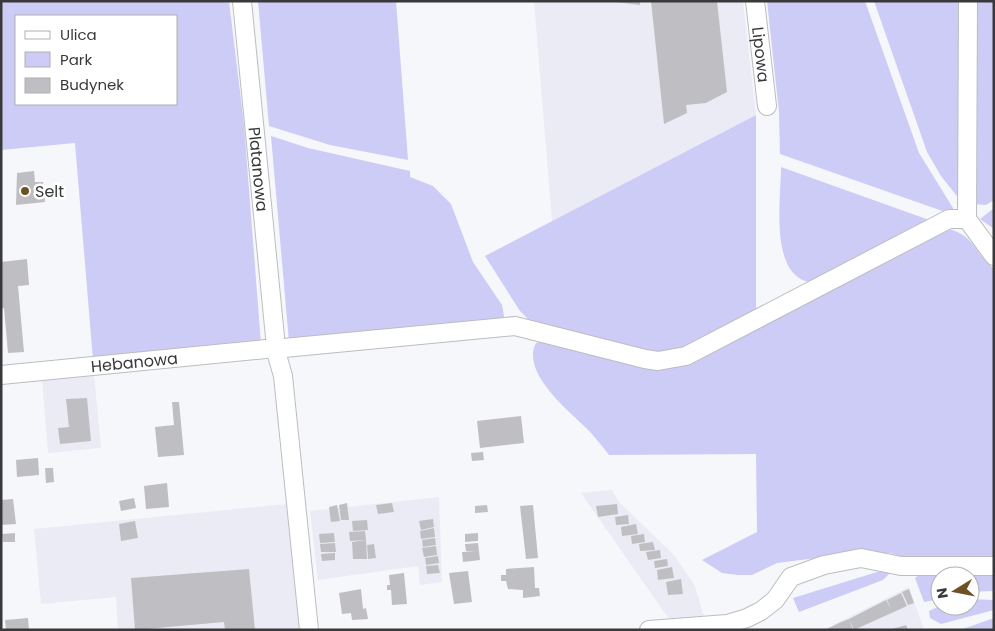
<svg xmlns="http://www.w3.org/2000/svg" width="995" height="631" viewBox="0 0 995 631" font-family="Poppins,sans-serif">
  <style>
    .built { fill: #ebebf6 }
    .green { fill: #ccccf6; fill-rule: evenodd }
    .building { fill: #bfbfc3 }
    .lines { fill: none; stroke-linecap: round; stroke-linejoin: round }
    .minor-casing { stroke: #bcbdc0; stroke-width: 20 }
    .minor { stroke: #fff; stroke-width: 18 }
    .poi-dot { fill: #6e5025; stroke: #fff; stroke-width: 2 }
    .labels { text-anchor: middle; stroke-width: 5; stroke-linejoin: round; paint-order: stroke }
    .street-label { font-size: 16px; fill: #39393b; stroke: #fff }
    .poi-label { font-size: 16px; fill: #39393b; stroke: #fff; text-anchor: start }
  </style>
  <rect width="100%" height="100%" fill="#f6f7fa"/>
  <!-- built -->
  <path class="built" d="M 534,1 L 743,1 L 756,115 L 552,221 Z
    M 94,374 L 101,448 L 48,453 L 42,379 Z
    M 612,490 L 619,502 L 674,555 L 695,586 L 704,617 L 669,619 L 581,493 Z
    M 439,497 L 442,582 L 420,585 L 418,566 L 318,580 L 310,511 Z
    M 287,504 L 301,630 L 118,630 L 116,597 L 41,604 L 34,529 Z
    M 909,587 L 924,630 L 823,630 Z"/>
  <!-- green -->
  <path class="green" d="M 1,1 L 229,1 L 244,125 L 261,344 L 93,360 L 75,143 L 1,150 ZM 16,16 L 176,16 L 176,104 L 16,104 Z
    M 258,1 L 396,1 L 408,160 L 330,145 L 269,126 Z
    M 767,1 L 865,1 L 919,153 L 953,208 L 953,213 L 951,214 L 780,154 L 779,112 Z
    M 874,1 L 964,1 L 960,200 L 941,176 L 927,152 Z
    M 976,1 L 994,1 L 994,200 L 986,205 L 973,204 Z
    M 756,115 L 756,311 L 687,350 L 655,355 L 533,324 L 520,311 L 485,256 Z
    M 271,136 L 308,148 L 410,171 L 410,177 L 433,186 L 451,204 L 473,262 L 502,305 L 505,321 L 289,342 Z
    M 781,167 L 932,221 L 914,226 L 815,283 C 768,280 781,201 781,167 Z
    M 994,208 L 994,229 L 980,219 Z
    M 945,228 C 974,234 974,252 994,269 L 994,557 L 909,559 L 890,553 L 850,554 L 777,563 L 752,575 L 738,575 L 722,573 L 702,560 L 757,532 L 756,454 L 609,455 C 601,445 593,434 583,425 C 565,408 521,371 536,343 L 543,341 L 656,367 Z
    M 892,571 L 883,580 L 799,612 L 793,598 L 877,572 Z
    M 994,572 L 994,591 L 970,592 L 970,576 L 940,576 L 940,599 L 924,602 L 915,578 L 921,573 Z
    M 970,599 L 994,600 L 994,610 L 941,624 L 930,618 L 929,611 L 940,606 L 970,606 Z
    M 994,618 L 994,630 L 960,630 Z"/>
  <!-- building -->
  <path class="building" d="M 608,1 L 640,1 L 640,5 Z
    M 651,1 L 717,1 L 727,92 L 706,103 L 686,105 L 687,113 L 664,124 Z
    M 34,171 L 35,182 L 43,182 L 45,202 L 16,205 L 17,173 Z
    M 27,259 L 29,285 L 18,286 L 24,352 L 8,353 L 4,308 L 1,309 L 1,262 Z
    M 87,398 L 91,441 L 60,444 L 58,428 L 69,427 L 66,399 Z
    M 172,402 L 179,402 L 184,455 L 158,457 L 155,427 L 174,425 Z
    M 521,416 L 524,443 L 480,448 L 477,421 Z
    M 483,452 L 484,460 L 472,461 L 471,453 Z
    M 38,458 L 39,475 L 17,477 L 16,460 Z
    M 45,468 L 53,468 L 54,482 L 46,483 Z
    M 167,483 L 169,507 L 146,509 L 144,486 Z
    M 134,498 L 136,508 L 121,511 L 119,501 Z
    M 13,499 L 16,524 L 1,525 L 1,500 Z
    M 347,503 L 349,520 L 341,520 L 339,505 Z
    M 392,503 L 394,512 L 378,514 L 376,505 Z
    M 617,504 L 618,514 L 598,517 L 596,506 Z
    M 337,505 L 340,521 L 331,522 L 329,507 Z
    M 487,505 L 488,512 L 475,513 L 475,506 Z
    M 533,505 L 538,558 L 526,559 L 520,506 Z
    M 628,515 L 629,524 L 616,525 L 615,517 Z
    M 433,519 L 434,527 L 421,530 L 419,521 Z
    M 367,520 L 368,530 L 353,531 L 352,521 Z
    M 135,521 L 138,538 L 121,541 L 119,524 Z
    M 636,524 L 638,534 L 622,536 L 621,527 Z
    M 434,528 L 435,537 L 421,539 L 420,531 Z
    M 365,531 L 366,540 L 350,541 L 349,532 Z
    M 15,533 L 15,542 L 3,542 L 2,534 Z
    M 334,533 L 335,542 L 320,543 L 319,534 Z
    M 478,533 L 478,541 L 465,542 L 465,534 Z
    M 644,534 L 645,542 L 632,544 L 631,536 Z
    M 435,538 L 436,545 L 423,547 L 422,540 Z
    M 366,540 L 367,559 L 353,559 L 352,542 Z
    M 653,542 L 655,550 L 640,551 L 639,544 Z
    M 335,543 L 336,552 L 321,552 L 320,544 Z
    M 478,543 L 480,560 L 463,562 L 462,552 L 475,551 L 466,551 L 465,544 Z
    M 374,544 L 376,558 L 368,559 L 367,545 Z
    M 436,546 L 437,555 L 424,557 L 422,548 Z
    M 660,550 L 661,558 L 648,560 L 646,552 Z
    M 335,553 L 335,560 L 322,561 L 321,554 Z
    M 438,556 L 439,563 L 426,565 L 425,558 Z
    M 667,559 L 668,566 L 655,568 L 654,561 Z
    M 438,565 L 440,573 L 427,574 L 426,566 Z
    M 534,567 L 535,588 L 539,588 L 540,596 L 523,598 L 523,590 L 508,589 L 506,581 L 501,581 L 501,575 L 506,575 L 506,569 Z
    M 672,567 L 674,578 L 658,580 L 657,570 Z
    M 249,569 L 255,630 L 225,630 L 224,622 L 135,630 L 131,578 Z
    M 468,571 L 472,602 L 454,604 L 449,573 Z
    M 404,573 L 407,604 L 392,605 L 391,590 L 387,590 L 387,585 L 390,585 L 389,575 Z
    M 681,579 L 683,594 L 668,595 L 666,582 Z
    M 361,589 L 363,609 L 366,608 L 368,619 L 352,620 L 351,613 L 342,614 L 339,593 Z
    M 909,589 L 914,603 L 908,605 L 902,592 Z
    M 901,593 L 907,606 L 854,630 L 849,619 L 886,600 L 891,609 L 887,600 Z
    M 28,618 L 29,630 L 6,630 L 5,620 Z
    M 849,619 L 853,630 L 825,630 L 841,622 Z
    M 906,625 L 908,630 L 892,630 L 892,629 Z"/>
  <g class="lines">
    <defs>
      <g id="minor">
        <path id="s1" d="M 242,1 L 275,337"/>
        <path id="s2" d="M 755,1 L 767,106"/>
        <path d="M 968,1 L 967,219 L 994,256"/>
        <path d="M 284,348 L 515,326 L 645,359 L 658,361 L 686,356 L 949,219 L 967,219"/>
        <path d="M 277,355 L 283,376 L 309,630"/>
        <path id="s3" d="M 1,375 L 266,349"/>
        <path d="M 649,630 L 727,624 L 747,618 L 761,611 L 775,600 L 791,577 L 824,565 L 861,558 L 901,566 L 994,566"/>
      </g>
    </defs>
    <!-- minor casing -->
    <use href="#minor" class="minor-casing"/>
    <!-- minor -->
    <use href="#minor" class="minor"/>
  </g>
  <!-- markers -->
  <circle class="poi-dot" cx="25" cy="191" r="5"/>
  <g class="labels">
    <!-- street labels -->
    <g class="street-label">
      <text dy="6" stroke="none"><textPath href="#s2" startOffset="54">Lipowa</textPath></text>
      <text dy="6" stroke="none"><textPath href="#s1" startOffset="169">Platanowa</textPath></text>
      <text dy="6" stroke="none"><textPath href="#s3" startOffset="134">Hebanowa</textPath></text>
    </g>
    <!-- poi labels -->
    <g class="poi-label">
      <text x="35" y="197">Selt</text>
    </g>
  </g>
  <!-- border -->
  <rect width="995" height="631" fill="none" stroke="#39393b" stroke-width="5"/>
  <!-- legend -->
  <rect x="15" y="15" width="162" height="90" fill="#ffffff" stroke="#b0b0b1"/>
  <rect x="25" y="31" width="25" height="8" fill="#ffffff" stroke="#b0b0b1"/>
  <text x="60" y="40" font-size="15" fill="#39393b">Ulica</text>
  <rect x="25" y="52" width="25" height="15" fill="#ccccf6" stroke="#b0b0b1"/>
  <text x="60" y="65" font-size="15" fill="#39393b">Park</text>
  <rect x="25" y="78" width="25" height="15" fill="#bfbfc3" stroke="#b0b0b1"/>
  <text x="60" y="90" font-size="15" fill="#39393b">Budynek</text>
  <!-- north arrow -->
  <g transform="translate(955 591) rotate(260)"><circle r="24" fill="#ffffff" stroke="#b0b0b1"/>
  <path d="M0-4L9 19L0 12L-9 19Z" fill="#6e5025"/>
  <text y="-8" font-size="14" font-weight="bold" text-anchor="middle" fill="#39393b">N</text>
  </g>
</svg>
